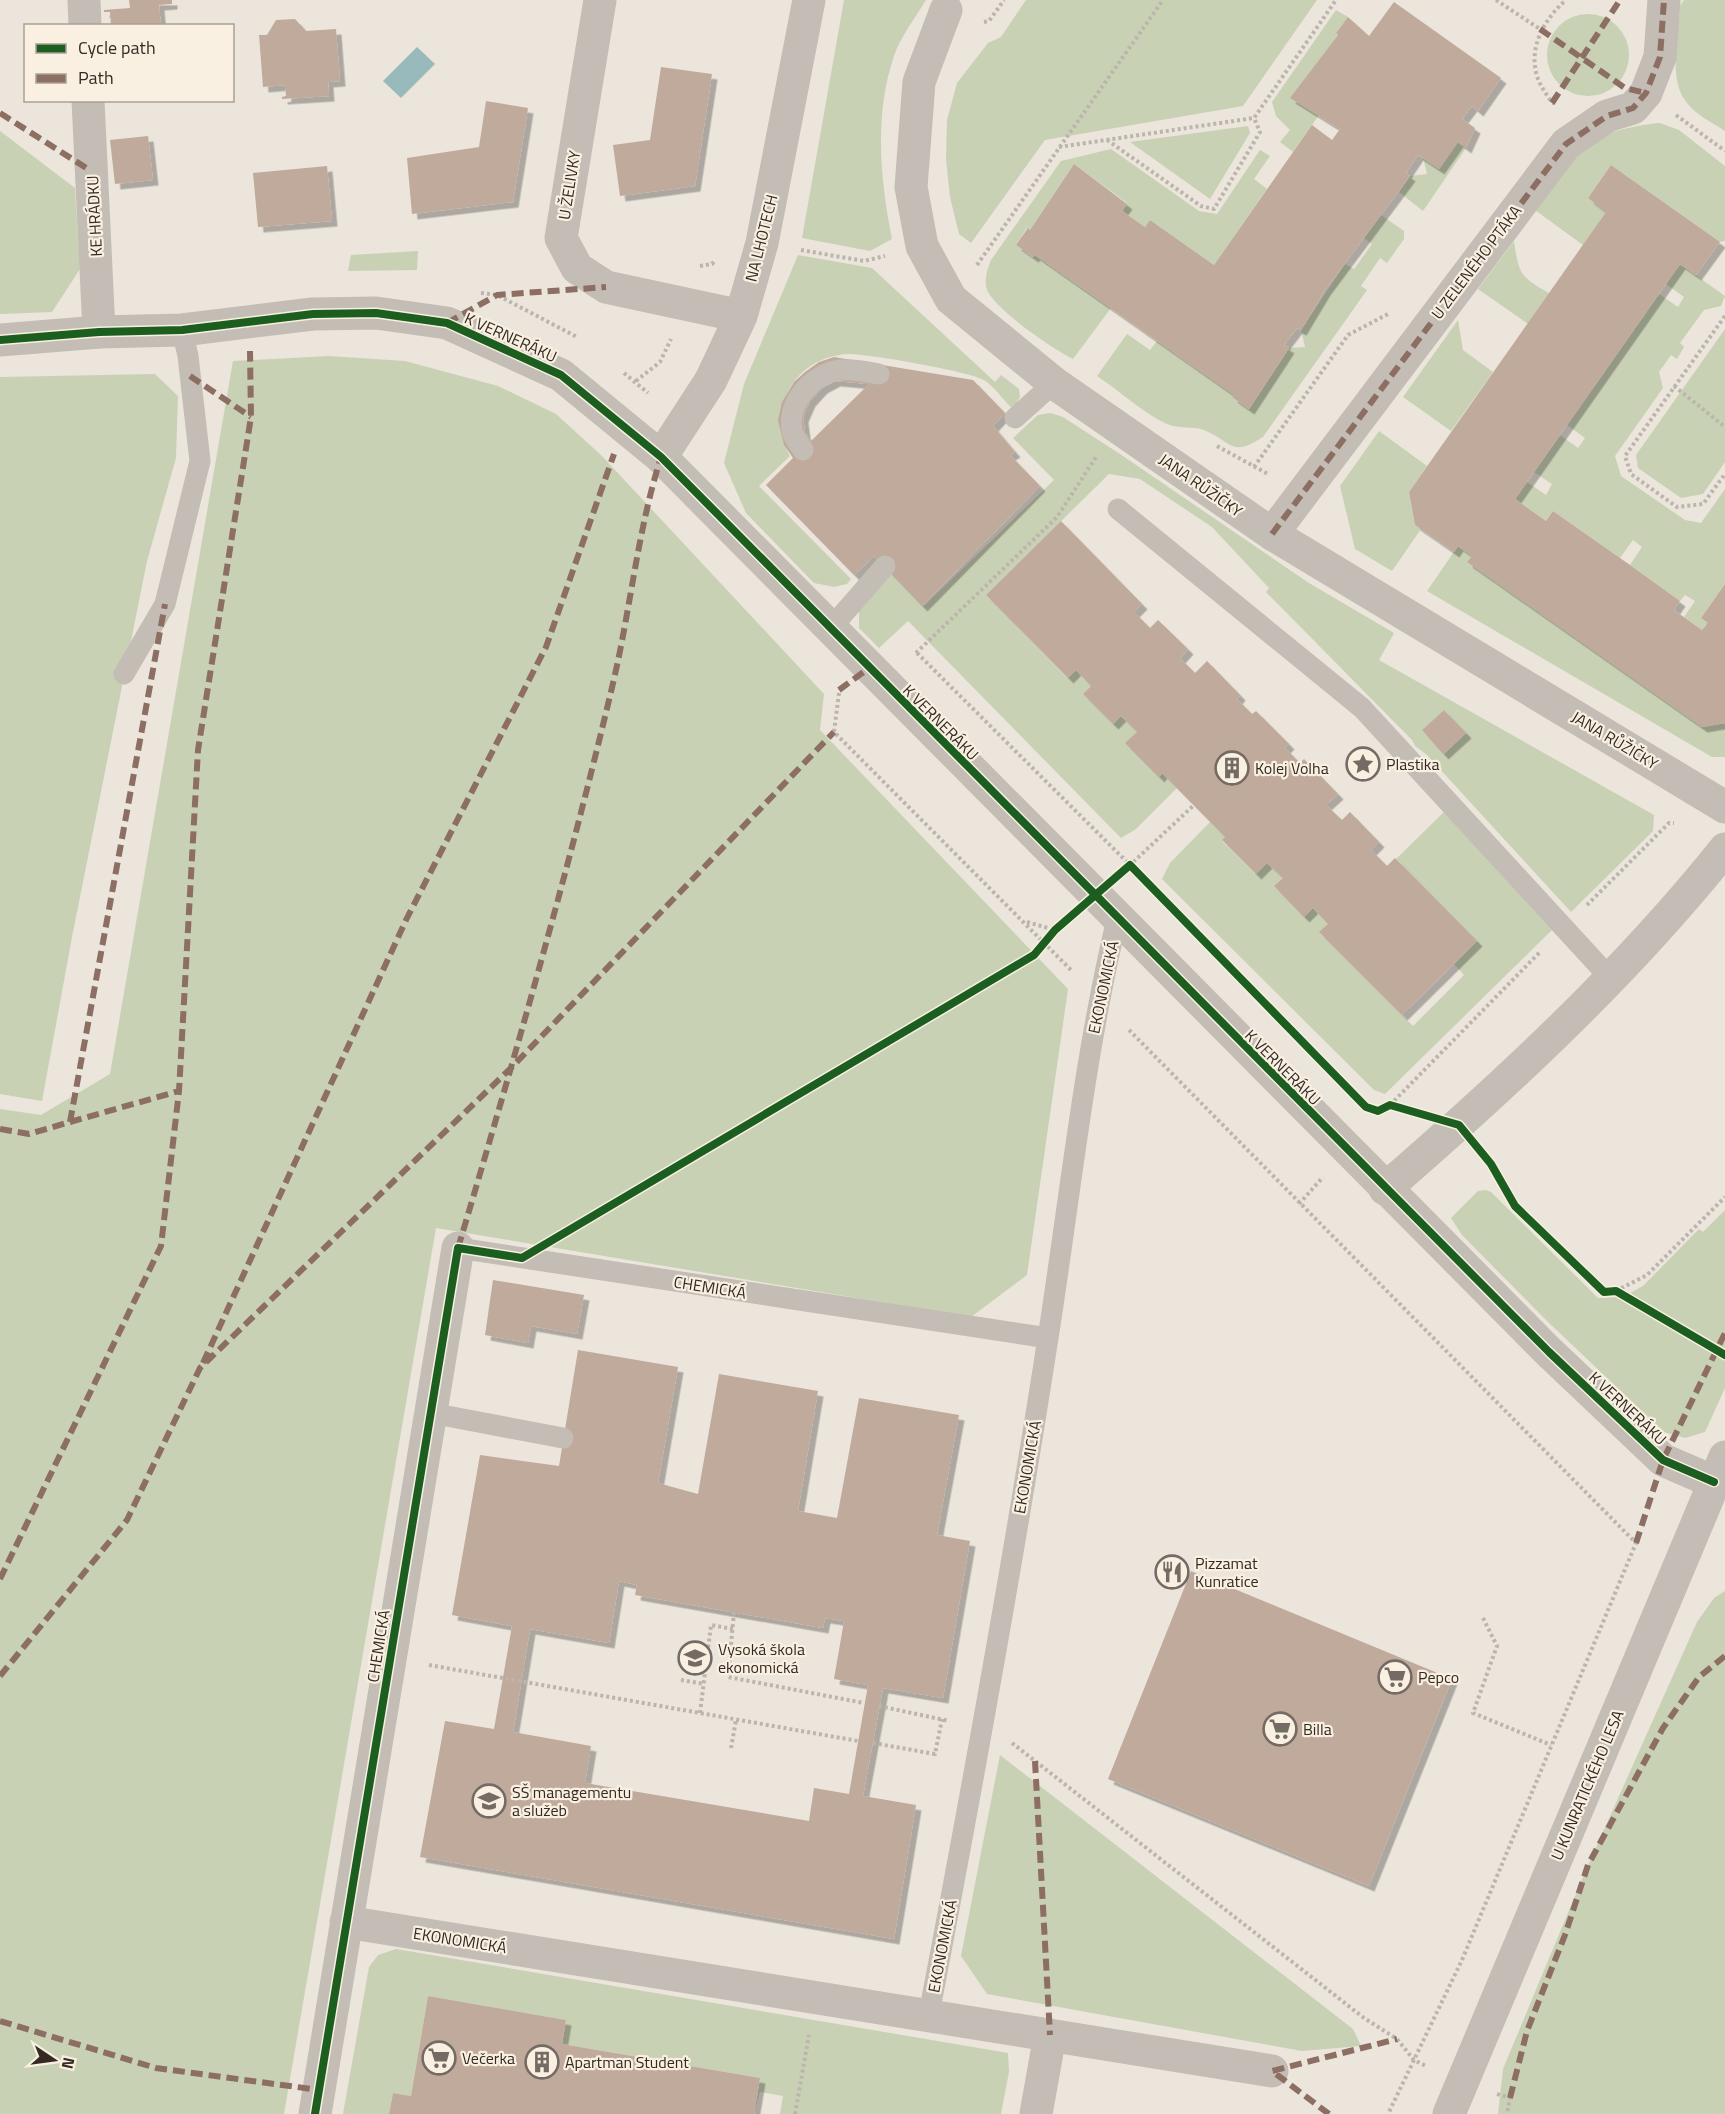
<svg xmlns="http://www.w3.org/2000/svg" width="1725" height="2114" viewBox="0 0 1725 2114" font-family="'Titillium Web',sans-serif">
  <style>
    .green { fill: #c9d1b4; fill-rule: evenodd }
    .water { fill: #98babc }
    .building { fill: #c0aa9c; fill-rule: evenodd; filter: url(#shadow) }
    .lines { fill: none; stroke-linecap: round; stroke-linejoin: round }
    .path { stroke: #bcb5ae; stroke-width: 4; stroke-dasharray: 3 3; stroke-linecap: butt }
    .service { stroke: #c3bdb5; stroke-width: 21 }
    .minor { stroke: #c3bdb5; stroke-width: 33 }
    .tertiary { stroke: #c3bdb5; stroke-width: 33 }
    .quiet { stroke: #8d6e63; stroke-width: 6; stroke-dasharray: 12 6; stroke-linecap: butt }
    .cycleway-casing { stroke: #f9f0e1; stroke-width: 11 }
    .cycleway { stroke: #1b5e20; stroke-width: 8 }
    .labels { text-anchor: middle; stroke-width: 4.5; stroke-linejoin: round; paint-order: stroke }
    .street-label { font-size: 16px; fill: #332a24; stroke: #f9f0e1 }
    .poi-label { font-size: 16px; fill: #332a24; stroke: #f9f0e1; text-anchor: start }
  </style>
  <defs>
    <filter id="shadow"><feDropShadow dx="5.5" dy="5.5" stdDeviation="0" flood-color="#0004"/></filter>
  </defs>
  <rect width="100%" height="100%" fill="#ebe5db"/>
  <!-- green -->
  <path class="green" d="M 844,0 L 926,0 C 916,17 900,37 894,56 C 874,115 880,179 892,239 L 870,251 L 802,238 Z
    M 1026,0 L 1317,0 L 1243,106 L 1045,140 L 971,243 L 959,234 L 950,197 L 946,159 L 947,120 L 957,83 L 988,43 L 1001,37 Z
    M 1684,0 L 1725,0 L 1725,131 C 1713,123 1696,115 1687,103 C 1667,80 1679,34 1680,6 Z
    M 1336,10 L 1348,17 L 1336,33 L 1338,35 L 1291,98 L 1319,115 L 1293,152 L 1280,142 L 1290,130 L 1276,116 L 1272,102 Z
    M1547 55a41 41 0 1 1 82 0a41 41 0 1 1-82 0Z
    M 1660,123 L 1679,130 L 1725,166 L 1725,241 L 1720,242 L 1611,165 L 1588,198 L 1606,212 L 1583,245 L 1535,210 C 1544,197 1569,152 1580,144 C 1596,134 1641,124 1660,123 Z
    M 1248,126 L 1250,133 L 1210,199 L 1130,142 Z
    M 0,131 L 75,188 L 80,269 L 52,312 L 0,314 Z
    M 1458,142 L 1466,148 L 1423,211 L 1399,192 L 1410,176 L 1427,174 L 1423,158 Z
    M 1111,149 L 1199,211 L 1217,214 L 1260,150 L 1270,156 L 1254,179 L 1267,189 L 1214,265 L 1150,220 L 1145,227 L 1122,211 L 1127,203 L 1074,164 L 1030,230 L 1027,228 L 1016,245 L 1032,257 L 1035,255 L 1111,308 L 1073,359 C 1052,348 1000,313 988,292 C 983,282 987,270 991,260 L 1061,161 Z
    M 1381,215 L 1404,231 L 1404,239 L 1387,263 L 1380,258 L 1361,286 L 1367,290 L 1263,437 C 1230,458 1233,442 1204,430 C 1193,426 1178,429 1167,424 C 1143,413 1120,391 1097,376 L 1127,334 L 1150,350 L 1157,341 L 1234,395 L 1232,397 L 1249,409 L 1289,348 L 1305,347 L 1301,330 L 1345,264 L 1354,269 L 1372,244 L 1364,238 Z
    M 1514,241 C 1519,274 1519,276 1549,293 L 1528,324 L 1478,289 Z
    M 418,251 L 417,270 L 348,271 L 351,255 Z
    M 798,255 L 872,268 L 995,382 L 1001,375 L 1019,389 L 1020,397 L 1013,409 C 1004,401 994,386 984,380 C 967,371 869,354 849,354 C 795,356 764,410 790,456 L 759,486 L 851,579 L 847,584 L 834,587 L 814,583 L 746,513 L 724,463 L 744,384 Z
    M 1680,264 L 1725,296 L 1721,306 L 1704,310 L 1680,343 L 1684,347 L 1677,359 L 1671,355 L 1659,372 L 1663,388 L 1615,456 L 1621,476 L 1685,520 L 1701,523 L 1725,489 L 1725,584 L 1701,618 L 1708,623 L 1702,630 L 1684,617 L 1695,601 L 1685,595 L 1680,601 L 1630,565 L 1642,547 L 1633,540 L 1620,558 L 1553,511 L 1546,521 L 1515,499 L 1527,482 L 1546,495 L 1552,484 L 1534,472 L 1560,435 L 1578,448 L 1585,438 L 1567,425 L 1659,294 L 1678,307 L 1684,297 L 1666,284 Z
    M 1458,320 L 1463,350 L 1493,372 L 1451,431 L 1403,397 Z
    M 1725,329 L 1725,462 L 1703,494 L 1681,498 L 1638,468 L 1636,455 Z
    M 329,356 L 405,361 L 498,386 L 556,414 L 601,455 L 824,694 L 820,730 L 1068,989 L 1027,1275 L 971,1317 L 436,1228 L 284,2114 L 0,2114 L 0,1109 L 41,1115 L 110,1074 L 233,361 Z
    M 155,374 L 178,396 L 176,458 L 147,561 L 72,937 L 42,1101 L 0,1094 L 0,377 Z
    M 1050,413 L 1063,417 L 1120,454 L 1309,583 L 1394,633 L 1379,660 L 1654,815 L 1653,831 L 1571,912 L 1427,755 L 1415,746 L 1412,740 L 1266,592 L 1269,588 L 1212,527 L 1140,479 L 1109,474 L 986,595 L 1067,678 L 1076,670 L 1091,686 L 1083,694 L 1113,724 L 1121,716 L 1137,732 L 1126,743 L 1159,776 L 1162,773 L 1177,788 L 1136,829 L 1121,838 L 908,621 L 879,648 L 859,628 L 859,608 L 891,573 L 924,606 L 1054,480 L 1013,438 L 1038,415 ZM 1444,710 L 1466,733 L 1444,754 L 1422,730 Z
    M 1379,431 L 1427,466 L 1409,492 L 1415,525 L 1421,529 L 1392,571 L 1355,549 L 1340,486 Z
    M 1458,546 L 1472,556 L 1468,561 L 1725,723 L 1725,757 L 1712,757 L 1427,591 Z
    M 1444,812 L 1552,930 L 1385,1094 L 1374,1090 L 1162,879 L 1170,863 L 1210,822 L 1225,837 L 1222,841 L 1255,874 L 1267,863 L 1283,878 L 1274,886 L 1304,916 L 1313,908 L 1328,924 L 1320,933 L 1413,1026 L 1464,975 L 1454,964 L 1477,941 L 1396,859 Z
    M 1486,1190 L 1491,1192 L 1598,1298 L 1623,1297 L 1643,1286 L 1699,1229 L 1703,1232 L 1725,1210 L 1725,1388 L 1705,1432 L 1685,1438 L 1664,1432 L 1547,1321 L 1462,1235 L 1451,1218 L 1478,1191 Z
    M 1725,1591 L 1725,2114 L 1498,2114 L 1503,2069 L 1585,1872 L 1697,1622 L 1714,1598 Z
    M 1000,1755 L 1353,2029 L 1361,2046 L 1302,2051 L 987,1994 L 961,1956 Z
    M 396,1949 L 1008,2053 L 1009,2072 L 1001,2114 L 780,2114 L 783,2096 L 760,2092 L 754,2114 L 760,2078 L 562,2044 L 566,2020 L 428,1996 L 411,2096 L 393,2093 L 389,2114 L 343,2114 L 369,1967 L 378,1955 Z"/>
  <!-- water -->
  <path class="water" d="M 417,47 L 435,64 L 401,98 L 383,81 Z"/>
  <!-- building -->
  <path class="building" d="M 129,0 L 172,0 L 172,4 L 159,5 L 161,26 L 111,26 L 110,12 L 104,12 L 104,10 L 130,8 Z
    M 1394,2 L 1501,78 L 1478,111 L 1472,106 L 1462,119 L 1475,128 L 1466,148 L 1458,142 L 1439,169 L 1418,155 L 1406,173 L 1410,176 L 1325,290 L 1301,330 L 1297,328 L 1284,345 L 1289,348 L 1249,409 L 1232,397 L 1234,395 L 1035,255 L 1033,257 L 1016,245 L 1028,228 L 1030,230 L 1074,164 L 1127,204 L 1122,211 L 1145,227 L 1150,220 L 1214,265 L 1312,125 L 1332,140 L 1340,129 L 1290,98 L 1338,35 L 1336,33 L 1348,17 L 1369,36 Z
    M 295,19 L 306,31 L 336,29 L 340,81 L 328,82 L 329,96 L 282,99 L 282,97 L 286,96 L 285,85 L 263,87 L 259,35 L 267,35 L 276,20 Z
    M 661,67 L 712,74 L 695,186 L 620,196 L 613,145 L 650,140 Z
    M 486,101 L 528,108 L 513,202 L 412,214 L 407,158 L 479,147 Z
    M 148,136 L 153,180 L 115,184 L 110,140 Z
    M 1611,165 L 1720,242 L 1696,275 L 1680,264 L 1515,499 L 1546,521 L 1553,511 L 1630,565 L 1680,601 L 1674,610 L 1702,630 L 1708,623 L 1701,618 L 1725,584 L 1725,723 L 1702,727 L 1467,562 L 1472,556 L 1458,546 L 1454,552 L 1415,525 L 1409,492 L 1606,212 L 1588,198 Z
    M 327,166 L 332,221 L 258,227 L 253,173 Z
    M 834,357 L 973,380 L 1005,413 L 993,426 L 1015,452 L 1010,455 L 1040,486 L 922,606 L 874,556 L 854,575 L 766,485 L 793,458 L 784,445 L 778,420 L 782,402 L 794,382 L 805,372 L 819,362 ZM 835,381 L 869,384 L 811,441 L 805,433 L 803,417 L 810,401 L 822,388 Z
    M 1061,521 L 1142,604 L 1134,612 L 1150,628 L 1158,620 L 1188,649 L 1180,658 L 1195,673 L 1207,661 L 1240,695 L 1237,699 L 1252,714 L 1256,711 L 1289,744 L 1285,748 L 1300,763 L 1304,759 L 1338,794 L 1326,805 L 1342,820 L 1350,812 L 1379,842 L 1371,850 L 1387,866 L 1395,858 L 1477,941 L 1402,1015 L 1319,932 L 1328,924 L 1313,908 L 1304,917 L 1274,886 L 1283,878 L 1267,863 L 1256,874 L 1222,840 L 1225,837 L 1162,773 L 1159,777 L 1125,743 L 1137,732 L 1121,716 L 1113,724 L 1083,694 L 1091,686 L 1076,670 L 1068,678 L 986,595 Z
    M 1444,710 L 1466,733 L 1443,754 L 1422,730 Z
    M 493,1280 L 584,1295 L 577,1334 L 531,1326 L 528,1343 L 485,1335 Z
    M 578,1350 L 678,1367 L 658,1483 L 698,1494 L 719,1374 L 818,1391 L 798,1511 L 837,1518 L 859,1398 L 959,1415 L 937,1535 L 970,1541 L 943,1698 L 883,1688 L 863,1796 L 916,1805 L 894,1939 L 420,1857 L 445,1721 L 494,1729 L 512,1626 L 452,1615 L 480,1455 L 559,1466 ZM 619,1581 L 637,1585 L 635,1595 L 823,1628 L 825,1618 L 844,1621 L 834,1679 L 868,1685 L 849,1794 L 814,1788 L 809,1821 L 585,1783 L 591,1746 L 513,1732 L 530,1629 L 609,1643 Z
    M 1191,1571 L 1452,1679 L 1369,1886 L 1108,1779 Z
    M 428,1996 L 566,2020 L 562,2044 L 760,2078 L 754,2114 L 389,2114 L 393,2093 L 411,2096 Z"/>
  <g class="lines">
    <!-- path -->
    <path class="path" d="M 1496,0 L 1540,29
      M 984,22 L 989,21 L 1004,0
      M 1555,103 L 1552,103 C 1547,95 1541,87 1538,79 C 1527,49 1544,19 1566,0
      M 1676,115 L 1725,151
      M 1107,140 L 1201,206 L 1214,209 L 1260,132 L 1254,118
      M 1059,147 L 1254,118 L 1336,0
      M 801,250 L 864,261 L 885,256
      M 977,265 L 1163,0
      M 700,266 L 712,264 L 715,260
      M 481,293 L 497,295 L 577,337
      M 1725,316 L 1625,456 L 1631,474 L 1677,507 L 1703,504 L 1725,474
      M 624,373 L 648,393
      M 636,381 L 660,362 L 671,339
      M 1674,386 L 1725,427
      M 1217,446 L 1268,474
      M 1254,467 L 1348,335 L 1388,314
      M 916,653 L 1057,517 L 1096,457
      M 917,653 L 1130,865 L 1366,1107 L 1378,1111 L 1390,1105 L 1414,1112
      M 839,693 L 834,732 L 1072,971
      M 1129,866 L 1194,805
      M 1587,905 L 1669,823 L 1674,823
      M 1027,922 L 1055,930 L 1066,920
      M 1129,1030 L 1636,1543 L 1462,1960 L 1388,2114
      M 1390,1105 L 1541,951
      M 1483,1155 L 1515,1206 L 1604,1292 L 1616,1291 L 1716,1350
      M 1299,1204 L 1323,1177
      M 1616,1291 L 1647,1275 L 1725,1197
      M 734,1612 L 728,1677 L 864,1703
      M 1483,1618 L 1497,1646 L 1473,1713 L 1551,1745
      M 429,1665 L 858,1741
      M 681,1680 L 704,1684
      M 879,1706 L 949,1721
      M 700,1713 L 711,1625 L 733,1629
      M 873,1743 L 935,1754 L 942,1719
      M 1012,1743 L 1364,2018 L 1397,2039 L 1414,2060 L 1426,2066
      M 731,1748 L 736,1720
      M 1497,2094 L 1510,2098 L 1507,2114
      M 795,2114 L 809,2035"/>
    <!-- service -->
    <path class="service" d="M 1015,418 L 1054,383
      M 803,450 C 800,445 795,439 793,434 C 784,404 813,373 841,370 C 854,369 867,372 879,374
      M 1118,509 L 1362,708 L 1611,979
      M 830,629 L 885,566
      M 124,674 L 165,604 L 200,461 L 188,356 L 182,330
      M 458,1248 L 1048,1338
      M 431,1413 L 563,1438
      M 929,2014 C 972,1789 1013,1564 1048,1338 C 1070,1198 1084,1057 1117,919"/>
    <!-- minor -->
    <path class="minor" d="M 84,0 L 85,26
      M 600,0 L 561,238 L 577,268 L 606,287 L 741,316
      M 946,10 L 919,82 L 911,187 L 922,246 L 951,299 L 1054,383 L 1272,534 L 1725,807
      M 88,100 L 99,332
      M 661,457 L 711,380 L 741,316 L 762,243 L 809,0
      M 1272,534 L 1566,144 L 1607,116 L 1633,108 L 1646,93 L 1660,57 L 1664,0
      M 1385,1189 C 1506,1084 1625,974 1725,849
      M 346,1922 L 1272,2071
      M 315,2114 L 458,1248
      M 1036,2114 L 1050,2035"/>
    <!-- tertiary -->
    <path class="tertiary" d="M 0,340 L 99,332 L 182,330 L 313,314 L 376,313 L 447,323 L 561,375 L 661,457 L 1549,1352 L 1663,1460 L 1714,1482
      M 1449,2114 L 1725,1457"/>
    <!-- quiet -->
    <path class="quiet" d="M 1540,29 L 1625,88 L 1646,93
      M 1552,103 L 1620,0
      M 0,113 L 91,171
      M 447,323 L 497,295 L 606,287
      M 190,376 L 251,417
      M 1272,534 L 1566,144 L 1607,116 L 1633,108 L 1646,93 L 1660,57 L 1664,0
      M 839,690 L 869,668
      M 70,1122 L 179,1091
      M 0,1129 L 29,1134 L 70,1122 L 165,604
      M 458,1248 C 514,1060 569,870 614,679 C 631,605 638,529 661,457
      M 203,1363 L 406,920 L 546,647 L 614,454
      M 1636,1543 L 1663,1460 L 1725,1333
      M 0,1579 L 161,1246 L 179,1091 L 198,750 L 251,417 L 250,351
      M 0,1676 L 127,1520 L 200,1368 L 512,1067 L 834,732
      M 1035,1761 L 1050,2035
      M 0,2021 L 156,2068 L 319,2090
      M 1510,2098 L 1527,2031 L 1565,1935 L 1588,1865 L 1663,1728 L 1699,1677 L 1725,1656
      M 1329,2114 L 1272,2071 L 1397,2039"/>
    <defs>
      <path id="cycleway" d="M 0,340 L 99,332 L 182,330 L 313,314 L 376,313 L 447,323 L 561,375 L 661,457 L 1549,1352 L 1663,1460 L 1714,1482
        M 315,2114 L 458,1248 L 522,1258 L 1034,955 L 1055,930 L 1130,865 L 1366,1107 L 1378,1111 L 1390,1105 L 1459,1125 L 1491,1164 L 1515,1206 L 1604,1292 L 1616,1291 L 1725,1355"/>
    </defs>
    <!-- cycleway casing -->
    <use href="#cycleway" class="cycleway-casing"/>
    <!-- cycleway -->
    <use href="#cycleway" class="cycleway"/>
  </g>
  <!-- icons -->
  <defs>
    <symbol id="sight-ring" viewBox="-11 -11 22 22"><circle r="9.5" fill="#f9f0e1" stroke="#736b64" stroke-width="1.5"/><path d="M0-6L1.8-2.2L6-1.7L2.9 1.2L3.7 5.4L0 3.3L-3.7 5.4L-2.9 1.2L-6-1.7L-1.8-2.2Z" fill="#736b64"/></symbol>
    <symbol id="building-ring" viewBox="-11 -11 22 22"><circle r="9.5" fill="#f9f0e1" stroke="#736b64" stroke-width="1.5"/><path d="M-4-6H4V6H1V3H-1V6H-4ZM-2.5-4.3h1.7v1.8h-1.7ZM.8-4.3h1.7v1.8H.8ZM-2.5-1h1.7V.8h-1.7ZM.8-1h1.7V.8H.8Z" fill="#736b64"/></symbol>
    <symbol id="restaurant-ring" viewBox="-11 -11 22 22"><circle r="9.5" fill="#f9f0e1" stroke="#736b64" stroke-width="1.5"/><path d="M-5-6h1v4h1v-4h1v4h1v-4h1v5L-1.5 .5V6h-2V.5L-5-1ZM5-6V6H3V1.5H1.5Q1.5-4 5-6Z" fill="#736b64"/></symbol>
    <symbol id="university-ring" viewBox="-11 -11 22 22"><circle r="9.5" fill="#f9f0e1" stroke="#736b64" stroke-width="1.5"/><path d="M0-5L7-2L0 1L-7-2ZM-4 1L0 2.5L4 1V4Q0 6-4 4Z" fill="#736b64"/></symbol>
    <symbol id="supermarket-ring" viewBox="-11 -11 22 22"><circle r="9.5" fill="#f9f0e1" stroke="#736b64" stroke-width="1.5"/><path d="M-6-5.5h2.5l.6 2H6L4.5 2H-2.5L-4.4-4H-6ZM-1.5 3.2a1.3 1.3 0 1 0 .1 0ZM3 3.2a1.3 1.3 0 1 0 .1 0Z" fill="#736b64"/></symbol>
  </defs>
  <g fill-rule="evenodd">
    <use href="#sight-ring" x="1344" y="745" width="38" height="38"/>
    <use href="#building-ring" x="1213" y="749" width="38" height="38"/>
    <use href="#restaurant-ring" x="1153" y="1553" width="38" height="38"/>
    <use href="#university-ring" x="676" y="1639" width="38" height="38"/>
    <use href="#supermarket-ring" x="1376" y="1658" width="38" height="38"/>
    <use href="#supermarket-ring" x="1261" y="1710" width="38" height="38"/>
    <use href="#university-ring" x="470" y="1782" width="38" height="38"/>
    <use href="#supermarket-ring" x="420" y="2039" width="38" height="38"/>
    <use href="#building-ring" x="523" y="2043" width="38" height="38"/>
  </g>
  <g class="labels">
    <!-- street labels -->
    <g class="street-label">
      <text transform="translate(569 185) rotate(-81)" y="6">U ŽELIVKY</text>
      <text transform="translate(94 216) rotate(-93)" y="6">KE HRÁDKU</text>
      <text transform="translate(761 238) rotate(-76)" y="6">NA LHOTECH</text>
      <text transform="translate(1476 262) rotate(-53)" y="6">U ZELENÉHO PTÁKA</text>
      <text transform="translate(511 337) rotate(24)" y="6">K VERNERÁKU</text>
      <text transform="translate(1201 485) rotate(35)" y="6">JANA RŮŽIČKY</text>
      <text transform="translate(941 722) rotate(45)" y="6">K VERNERÁKU</text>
      <text transform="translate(1615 740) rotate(31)" y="6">JANA RŮŽIČKY</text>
      <text transform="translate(1103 987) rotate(-78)" y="6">EKONOMICKÁ</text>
      <text transform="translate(1283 1067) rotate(45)" y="6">K VERNERÁKU</text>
      <text transform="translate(710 1287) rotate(9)" y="6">CHEMICKÁ</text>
      <text transform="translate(1628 1408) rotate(43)" y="6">K VERNERÁKU</text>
      <text transform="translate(1027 1467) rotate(-80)" y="6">EKONOMICKÁ</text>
      <text transform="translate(378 1646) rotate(-81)" y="6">CHEMICKÁ</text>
      <text transform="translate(1587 1785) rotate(-67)" y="6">U KUNRATICKÉHO LESA</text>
      <text transform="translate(460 1940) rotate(9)" y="6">EKONOMICKÁ</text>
      <text transform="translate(942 1946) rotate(-79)" y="6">EKONOMICKÁ</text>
    </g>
    <!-- poi labels -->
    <g class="poi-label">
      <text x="1386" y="770">Plastika</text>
      <text x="1255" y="774">Kolej Volha</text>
      <text x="1195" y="1569">Pizzamat<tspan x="1195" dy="18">Kunratice</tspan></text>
      <text x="718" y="1655">Vysoká škola<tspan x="718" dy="18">ekonomická</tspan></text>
      <text x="1418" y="1683">Pepco</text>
      <text x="1303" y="1735">Billa</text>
      <text x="512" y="1798">SŠ managementu<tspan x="512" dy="18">a služeb</tspan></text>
      <text x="462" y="2064">Večerka</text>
      <text x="565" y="2068">Apartman Student</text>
    </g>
  </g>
  <!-- legend -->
  <rect x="24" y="24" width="210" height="78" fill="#f9f0e1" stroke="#aaa195" stroke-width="1.5"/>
  <rect x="36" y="44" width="30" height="9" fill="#1b5e20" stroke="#aaa195" stroke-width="1.5"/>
  <text x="78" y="54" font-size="18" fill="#332a24">Cycle path</text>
  <rect x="36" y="74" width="30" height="9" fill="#8d6e63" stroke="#aaa195" stroke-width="1.5"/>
  <text x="78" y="84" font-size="18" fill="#332a24">Path</text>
  <!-- north arrow -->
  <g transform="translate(54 2060) rotate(103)" stroke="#f9f0e1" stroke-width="4.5" paint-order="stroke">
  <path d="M0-4.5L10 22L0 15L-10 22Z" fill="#332a24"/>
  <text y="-9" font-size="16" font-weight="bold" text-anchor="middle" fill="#332a24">N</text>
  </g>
</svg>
